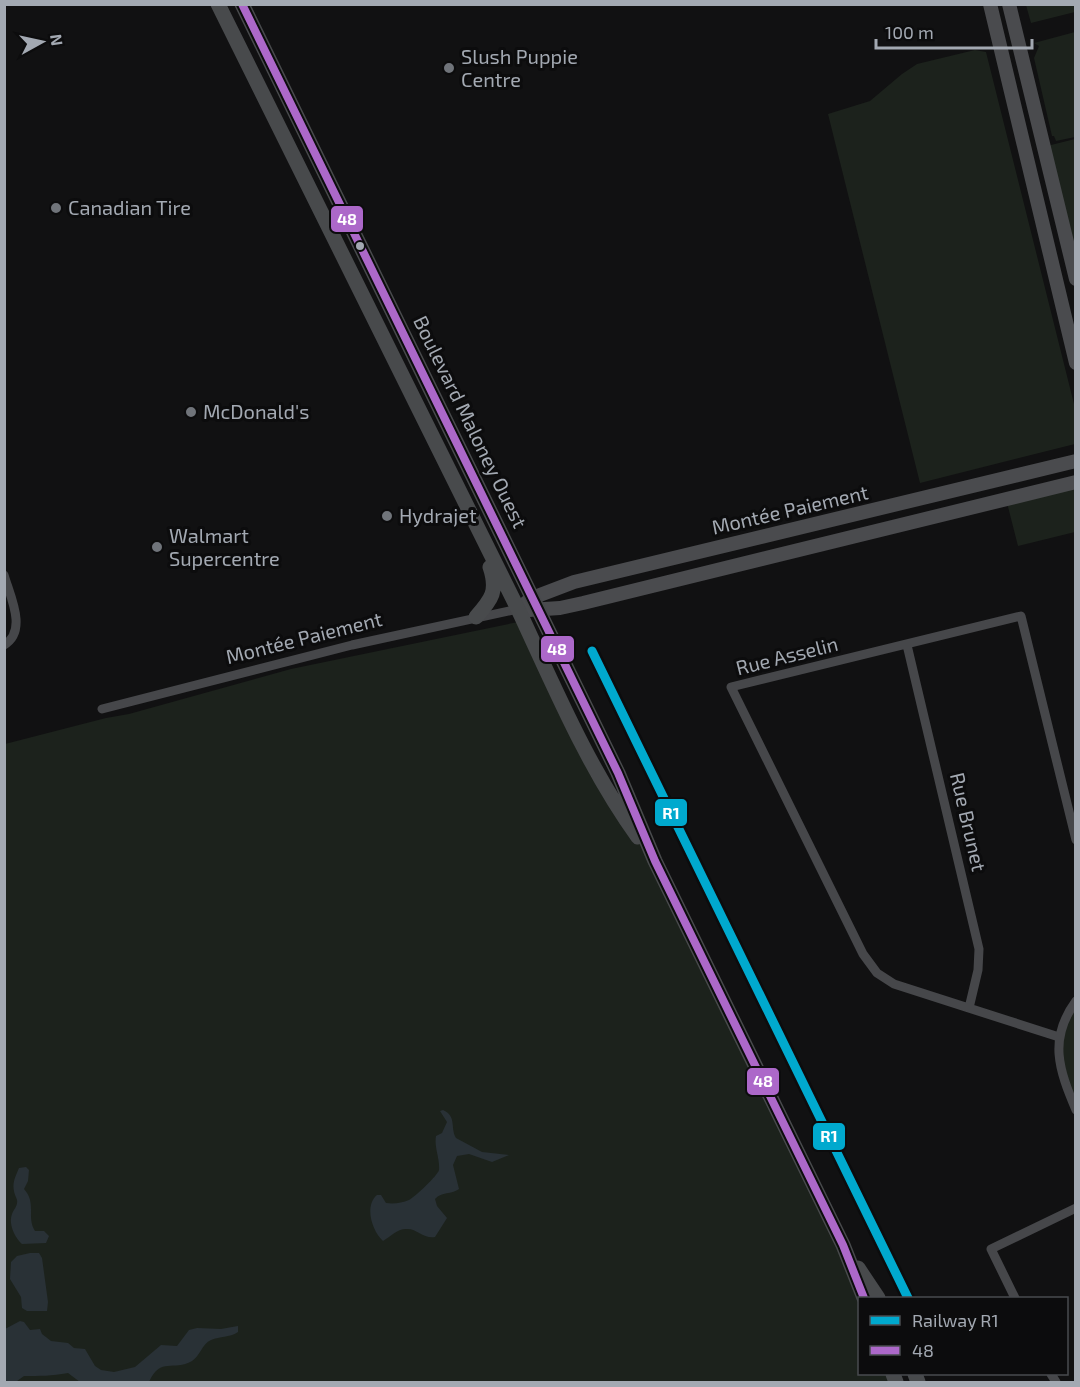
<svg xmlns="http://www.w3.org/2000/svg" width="1080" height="1387" viewBox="0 0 1080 1387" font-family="'Exo 2',sans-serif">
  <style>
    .green { fill: #1c221c }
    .water { fill: #293136 }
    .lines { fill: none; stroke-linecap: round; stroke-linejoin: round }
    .street { stroke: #46474a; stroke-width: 9 }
    .secondary { stroke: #4a4b4e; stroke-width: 14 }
    .primary { stroke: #484a4c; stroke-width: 15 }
    .bus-1-casing { stroke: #0c0c0d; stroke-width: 12 }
    .bus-1 { stroke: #ac68c9; stroke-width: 8 }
    .rail-1-casing { stroke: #0c0c0d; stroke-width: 14 }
    .rail-1 { stroke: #00a9ce; stroke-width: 9 }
    .poi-dot { fill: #70747a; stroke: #0c0c0d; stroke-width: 2 }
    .bus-dot { fill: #a3a9b2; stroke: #0c0c0d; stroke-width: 2 }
    .labels { text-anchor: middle; stroke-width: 6; stroke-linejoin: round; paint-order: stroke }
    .poi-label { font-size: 20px; fill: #a3a9b2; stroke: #0c0c0d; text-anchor: start }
    .street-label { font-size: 20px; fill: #a3a9b2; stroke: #0c0c0d }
    .line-badge { stroke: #0c0c0d; stroke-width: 2 }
    .badge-label { font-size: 16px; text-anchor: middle; font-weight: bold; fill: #fff }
  </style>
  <rect width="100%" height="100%" fill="#111112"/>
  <!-- green -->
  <path class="green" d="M 1026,5 L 1075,5 L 1075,12 L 1031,23 Z
    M 1075,32 L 1075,137 L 1056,141 L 1054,136 L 1052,136 L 1034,58 L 1039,46 L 1034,43 Z
    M 975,50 L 986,52 L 1075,408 L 1075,444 L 920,483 L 828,114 L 870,101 L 902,74 L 917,64 Z
    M 1075,139 L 1076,265 L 1043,147 Z
    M 1075,482 L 1075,532 L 1018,546 L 1006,499 Z
    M 518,622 L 655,861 L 766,1090 L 860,1298 L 860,1374 L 893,1374 L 896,1382 L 5,1382 L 5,744 L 106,718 L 129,714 L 291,669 Z
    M 1075,1001 L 1076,1102 L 1059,1060 L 1068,1013 Z"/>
  <!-- water -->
  <path class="water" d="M 443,1110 C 457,1116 450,1128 456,1138 L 482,1152 L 509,1155 L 492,1162 L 469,1154 L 457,1156 L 453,1165 L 459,1189 C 451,1195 442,1191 435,1199 L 437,1206 L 447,1218 L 435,1237 C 423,1239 417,1228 406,1229 C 397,1229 390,1237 383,1241 C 372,1231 364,1206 377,1195 L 381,1195 L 386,1203 C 394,1204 402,1203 409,1200 C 415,1197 438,1175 439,1170 C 440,1158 434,1148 436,1136 L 442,1133 L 447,1122 L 440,1111 Z
    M 26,1167 L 29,1170 L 28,1181 L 24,1189 C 37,1203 26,1217 35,1231 L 44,1231 L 49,1236 L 46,1243 L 22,1244 C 15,1238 8,1224 12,1214 C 14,1209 18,1206 17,1200 C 17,1199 14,1193 14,1191 C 12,1183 16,1175 19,1168 Z
    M 30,1253 L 39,1253 L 42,1258 L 48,1302 L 47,1311 L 27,1311 L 22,1308 L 21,1297 L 10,1279 L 11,1262 L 17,1256 Z
    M 20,1321 L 24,1322 L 30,1330 L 40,1329 L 42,1334 L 51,1341 L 68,1343 L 74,1348 L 85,1349 L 95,1366 L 101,1370 L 114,1372 L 135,1367 L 161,1345 L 177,1346 L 189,1330 L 197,1328 L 221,1329 L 238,1326 L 238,1332 C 229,1338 220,1336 211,1340 C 202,1344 200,1356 192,1361 C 173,1372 161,1356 149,1382 L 80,1382 L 68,1373 C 51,1376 40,1376 24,1376 L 17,1381 L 5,1382 L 5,1329 Z"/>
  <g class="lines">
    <!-- street -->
    <path class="street" d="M 4,575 C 10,596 28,631 4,645
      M 907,645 L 979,949 L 978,970 L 969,1008
      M 102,709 L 352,645 L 518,609
      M 1076,1001 C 1048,1039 1059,1070 1076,1110
      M 1059,1037 L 894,984 L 877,973 L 863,954 L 731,687 L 1021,616 L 1076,840
      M 1015,1298 L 991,1249 L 1076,1208
      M 1051,1374 L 1056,1382"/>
    <!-- secondary -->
    <path class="secondary" d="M 990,4 L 1076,363
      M 1009,4 L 1076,279
      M 518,609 L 532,598 L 574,582 L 1076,461
      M 529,610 L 560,608 L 583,603 L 1076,482"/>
    <!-- primary -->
    <path class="primary" d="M 218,4 L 518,609 C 554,686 588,768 638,837
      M 242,4 L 618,773 L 655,861 L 843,1245 L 864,1298
      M 476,617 C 492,599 498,591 490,567
      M 858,1268 L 878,1298
      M 893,1374 L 896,1382
      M 915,1374 L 918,1382"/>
    <defs>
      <path id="bus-1" d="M 242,4 L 618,773 L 655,861 L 843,1245 L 864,1298"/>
    </defs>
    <!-- bus-1 casing -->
    <use href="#bus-1" class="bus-1-casing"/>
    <!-- bus-1 -->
    <use href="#bus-1" class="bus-1"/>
    <defs>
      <path id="rail-1" d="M 592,651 L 908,1298"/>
    </defs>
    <!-- rail-1 casing -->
    <use href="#rail-1" class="rail-1-casing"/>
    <!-- rail-1 -->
    <use href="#rail-1" class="rail-1"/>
  </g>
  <!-- markers -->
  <g class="poi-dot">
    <circle cx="449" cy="68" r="6"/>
    <circle cx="56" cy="208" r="6"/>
    <circle cx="191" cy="412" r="6"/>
    <circle cx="387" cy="516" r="6"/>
    <circle cx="157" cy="547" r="6"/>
  </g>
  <circle class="bus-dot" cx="360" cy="246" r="5"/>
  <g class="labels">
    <!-- poi labels -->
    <g class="poi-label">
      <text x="461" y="64">Slush Puppie<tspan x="461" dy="23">Centre</tspan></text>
      <text x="68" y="215">Canadian Tire</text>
      <text x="203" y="419">McDonald's</text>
      <text x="399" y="523">Hydrajet</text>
      <text x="169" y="543">Walmart<tspan x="169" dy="23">Supercentre</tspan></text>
    </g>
    <!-- street labels -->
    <g class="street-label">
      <text transform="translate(470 422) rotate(64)" y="7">Boulevard Maloney Ouest</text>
      <text transform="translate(790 510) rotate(-13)" y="7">Montée Paiement</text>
      <text transform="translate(304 638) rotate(-14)" y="7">Montée Paiement</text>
      <text transform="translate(787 656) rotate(-14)" y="7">Rue Asselin</text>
      <text transform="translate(968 822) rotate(77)" y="7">Rue Brunet</text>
    </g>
  </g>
  <g class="line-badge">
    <rect x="330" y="205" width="34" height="28" rx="6" fill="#ac68c9"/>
    <rect x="540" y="635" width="35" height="28" rx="6" fill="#ac68c9"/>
    <rect x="654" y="798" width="34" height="29" rx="6" fill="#00a9ce"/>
    <rect x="746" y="1067" width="34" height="29" rx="6" fill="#ac68c9"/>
    <rect x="812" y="1122" width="34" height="29" rx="6" fill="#00a9ce"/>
  </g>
  <g class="badge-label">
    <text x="347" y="225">48</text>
    <text x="557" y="655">48</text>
    <text x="671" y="819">R1</text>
    <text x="763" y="1087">48</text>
    <text x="829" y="1142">R1</text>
  </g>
  <!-- border -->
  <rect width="1080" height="1387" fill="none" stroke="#a3a9b2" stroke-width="12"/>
  <!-- legend -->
  <rect x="858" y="1297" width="210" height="78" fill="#0c0c0d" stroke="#484b4f" stroke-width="1.5"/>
  <rect x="870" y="1316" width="30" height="9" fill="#00a9ce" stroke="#484b4f" stroke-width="1.5"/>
  <text x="912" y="1327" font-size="18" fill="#a3a9b2">Railway R1</text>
  <rect x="870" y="1346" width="30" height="9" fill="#ac68c9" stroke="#484b4f" stroke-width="1.5"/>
  <text x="912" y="1357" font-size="18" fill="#a3a9b2">48</text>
  <!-- north arrow -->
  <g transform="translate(42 42) rotate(82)" stroke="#0c0c0d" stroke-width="4.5" paint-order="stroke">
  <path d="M0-4.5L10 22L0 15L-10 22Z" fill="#a3a9b2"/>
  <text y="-9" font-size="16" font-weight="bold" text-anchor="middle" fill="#a3a9b2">N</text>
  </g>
  <!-- scale -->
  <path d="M876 39v9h156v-9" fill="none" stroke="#a3a9b2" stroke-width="3"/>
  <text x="885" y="39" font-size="18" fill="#a3a9b2" stroke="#0c0c0d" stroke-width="4.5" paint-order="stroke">100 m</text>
</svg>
